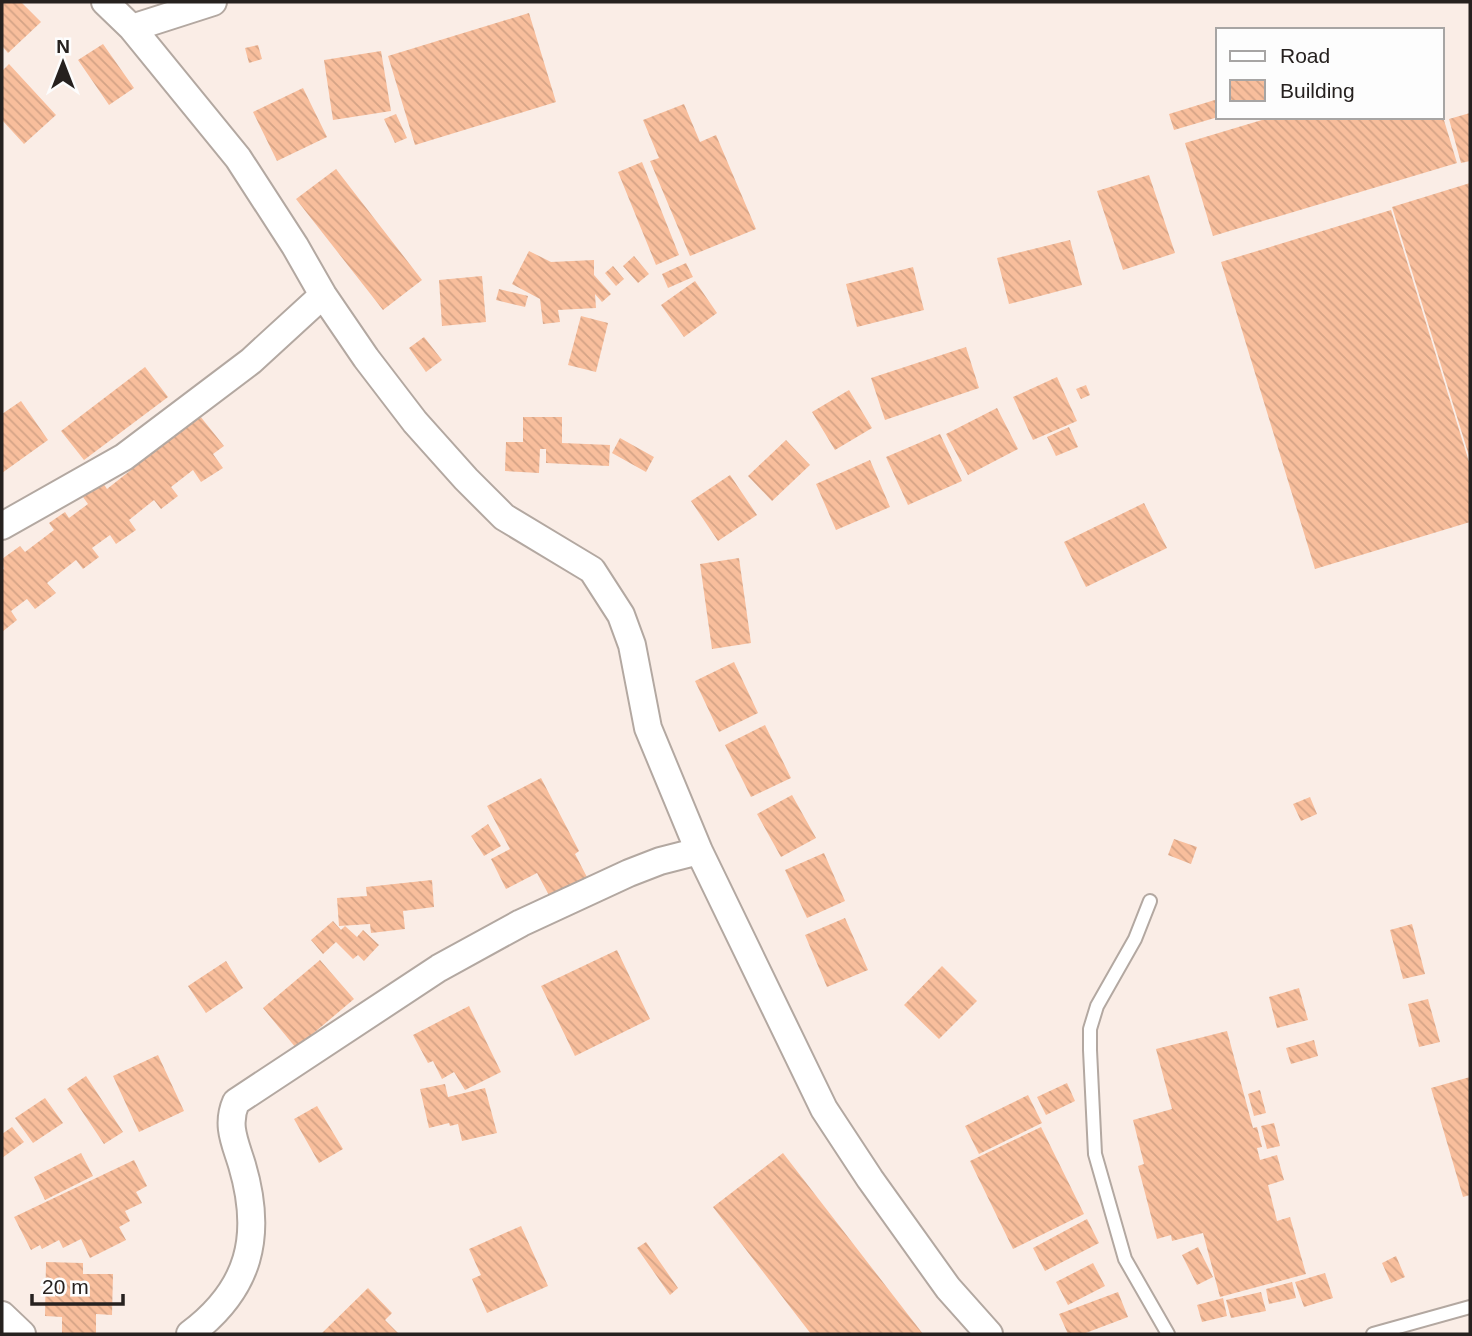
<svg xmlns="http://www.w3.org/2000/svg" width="1472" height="1336" viewBox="0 0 1472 1336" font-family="Helvetica,sans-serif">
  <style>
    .building { fill: url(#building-back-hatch) }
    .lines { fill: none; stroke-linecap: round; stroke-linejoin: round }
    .service-casing { stroke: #b3a8a1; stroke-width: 16 }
    .minor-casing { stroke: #b3a8a1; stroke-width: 30 }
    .service { stroke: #fff; stroke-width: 12 }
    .minor { stroke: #fff; stroke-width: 26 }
  </style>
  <defs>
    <pattern id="building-back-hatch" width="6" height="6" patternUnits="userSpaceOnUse" patternTransform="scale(1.75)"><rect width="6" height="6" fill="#f8be9c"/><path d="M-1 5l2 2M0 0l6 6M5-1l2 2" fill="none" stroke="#d4a386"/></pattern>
  </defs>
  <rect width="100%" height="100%" fill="#faede6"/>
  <!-- building -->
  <path class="building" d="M 2,2 L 21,2 L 41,22 L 8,53 L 2,46 Z
    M 529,13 L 556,102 L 415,145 L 388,56 Z
    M 103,44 L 134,88 L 109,105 L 78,60 Z
    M 258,45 L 262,59 L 249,63 L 245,48 Z
    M 381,51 L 391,111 L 333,120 L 324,60 Z
    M 9,64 L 56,115 L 24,144 L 2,120 L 2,71 Z
    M 303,88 L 327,137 L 277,161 L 253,112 Z
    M 1218,99 L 1218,117 L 1174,130 L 1169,114 Z
    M 684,104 L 700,142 L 716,135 L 756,229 L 690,256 L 650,161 L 659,158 L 643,120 Z
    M 1470,113 L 1470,161 L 1461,163 L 1449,119 Z
    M 396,114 L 407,138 L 395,143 L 384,119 Z
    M 1272,117 L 1443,117 L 1457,163 L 1213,236 L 1185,143 Z
    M 642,162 L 679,255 L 656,265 L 618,172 Z
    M 336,169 L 422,280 L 383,310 L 296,199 Z
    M 1149,175 L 1175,253 L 1123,270 L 1097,191 Z
    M 1470,183 L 1470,459 L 1392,207 Z
    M 1391,210 L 1470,465 L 1470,522 L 1315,569 L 1221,262 Z
    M 1070,240 L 1082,285 L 1009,304 L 997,258 Z
    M 529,251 L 551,262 L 594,260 L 594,275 L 611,294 L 602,302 L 595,294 L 596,308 L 558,310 L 560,322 L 543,324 L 540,299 L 512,284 Z
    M 634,256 L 649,274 L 638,283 L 623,266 Z
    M 686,263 L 693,277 L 668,288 L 662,274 Z
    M 613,266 L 624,279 L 616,286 L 605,273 Z
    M 913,267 L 924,310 L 857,327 L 846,284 Z
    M 482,276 L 486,322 L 442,326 L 439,280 Z
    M 695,281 L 717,313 L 684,337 L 661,305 Z
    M 499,289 L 528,296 L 525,307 L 496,300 Z
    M 581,316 L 608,323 L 596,372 L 568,365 Z
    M 424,337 L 442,360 L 426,372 L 409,348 Z
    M 966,347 L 979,388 L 885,420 L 871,378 Z
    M 145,367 L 168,397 L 84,460 L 61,431 Z
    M 1057,377 L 1077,421 L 1033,440 L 1013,397 Z
    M 1086,385 L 1090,395 L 1081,399 L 1076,389 Z
    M 849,390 L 872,428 L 835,450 L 812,412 Z
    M 21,401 L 48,440 L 2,473 L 2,414 Z
    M 997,408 L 1018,449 L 968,475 L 946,434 Z
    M 200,416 L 224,446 L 213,454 L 223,468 L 201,482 L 193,470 L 171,487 L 178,496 L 161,509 L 154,500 L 129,520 L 136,530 L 116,544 L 110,535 L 92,548 L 99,557 L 83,569 L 76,560 L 47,583 L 56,593 L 35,609 L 27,599 L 11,611 L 17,620 L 2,632 L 2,570 L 4,569 L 2,559 L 20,546 L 25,552 L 54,530 L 49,523 L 65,512 L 69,518 L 88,504 L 83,497 L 103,483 L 107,489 L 131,470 L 126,464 L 143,451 L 148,457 L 171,439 L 167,434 L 187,419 L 191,423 Z
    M 523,417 L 562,417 L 562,443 L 610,445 L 609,466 L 546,463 L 546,449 L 540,449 L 539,473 L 505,471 L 506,442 L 523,442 Z
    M 1069,427 L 1078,447 L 1056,456 L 1047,437 Z
    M 940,434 L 962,481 L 908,505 L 886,457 Z
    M 620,438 L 654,457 L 646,472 L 612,453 Z
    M 786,440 L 810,465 L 772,501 L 748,476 Z
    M 870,460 L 890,507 L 836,530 L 816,484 Z
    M 730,475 L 757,515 L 718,541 L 691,501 Z
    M 1144,503 L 1167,548 L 1086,587 L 1064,542 Z
    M 739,558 L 751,643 L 712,649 L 700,564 Z
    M 734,662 L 758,713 L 719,732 L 695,681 Z
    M 765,725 L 791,778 L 751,797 L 725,745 Z
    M 541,778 L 579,851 L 575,854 L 588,879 L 551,899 L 537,873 L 506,889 L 491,859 L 510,849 L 487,806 Z
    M 792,795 L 816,838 L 781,857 L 757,814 Z
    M 1310,797 L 1317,814 L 1301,821 L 1293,804 Z
    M 488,824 L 501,846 L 484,856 L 471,836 Z
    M 1174,839 L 1197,847 L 1191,864 L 1168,855 Z
    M 824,853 L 845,901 L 807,918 L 785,870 Z
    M 432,880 L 434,907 L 403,911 L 405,929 L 371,933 L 370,924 L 339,926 L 337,898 L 367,896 L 366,887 Z
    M 845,918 L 868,970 L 827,987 L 805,935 Z
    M 333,921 L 341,930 L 345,926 L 357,937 L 363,930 L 379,945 L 364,961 L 358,955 L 353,959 L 336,942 L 323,954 L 311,940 Z
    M 1412,924 L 1425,974 L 1403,979 L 1390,930 Z
    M 617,950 L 650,1019 L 575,1056 L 541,986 Z
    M 320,960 L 354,999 L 296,1048 L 263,1008 Z
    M 226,961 L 243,988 L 206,1013 L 188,986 Z
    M 942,966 L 977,1001 L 939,1039 L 904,1005 Z
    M 1299,988 L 1308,1020 L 1277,1028 L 1269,997 Z
    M 1428,999 L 1440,1042 L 1419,1047 L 1408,1004 Z
    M 469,1006 L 501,1072 L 465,1090 L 454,1072 L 442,1079 L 433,1061 L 428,1063 L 413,1035 Z
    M 1227,1031 L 1253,1128 L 1257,1127 L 1262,1147 L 1257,1148 L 1260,1160 L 1277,1155 L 1284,1180 L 1268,1185 L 1277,1221 L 1290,1217 L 1306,1274 L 1220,1297 L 1203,1233 L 1172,1241 L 1171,1235 L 1157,1239 L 1138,1166 L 1144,1164 L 1133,1120 L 1172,1109 L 1156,1049 Z
    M 1314,1040 L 1318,1056 L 1291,1064 L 1286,1048 Z
    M 158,1055 L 184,1111 L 139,1132 L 113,1076 Z
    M 86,1076 L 123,1132 L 104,1144 L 67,1089 Z
    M 1470,1077 L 1470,1195 L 1463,1197 L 1431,1088 Z
    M 1067,1083 L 1075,1101 L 1046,1115 L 1037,1097 Z
    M 445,1084 L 448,1097 L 485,1088 L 497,1133 L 462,1141 L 458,1124 L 450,1126 L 449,1123 L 429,1128 L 420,1089 Z
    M 1260,1090 L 1266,1113 L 1254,1116 L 1248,1094 Z
    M 1028,1095 L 1042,1123 L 979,1154 L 965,1126 Z
    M 45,1098 L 63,1123 L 33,1143 L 15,1118 Z
    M 317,1106 L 343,1149 L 319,1163 L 294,1119 Z
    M 1274,1123 L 1280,1146 L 1267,1149 L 1261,1126 Z
    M 12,1127 L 24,1142 L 2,1158 L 2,1134 Z
    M 1041,1127 L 1084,1214 L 1013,1249 L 970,1161 Z
    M 81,1153 L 93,1176 L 45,1200 L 34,1177 Z
    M 783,1153 L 923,1334 L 811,1334 L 713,1207 Z
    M 134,1160 L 147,1186 L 136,1192 L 142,1203 L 125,1211 L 130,1221 L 119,1227 L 126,1240 L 90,1258 L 81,1239 L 63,1248 L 59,1240 L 42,1249 L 40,1245 L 31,1250 L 14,1217 Z
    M 1087,1219 L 1099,1243 L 1045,1271 L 1033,1248 Z
    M 521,1226 L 548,1286 L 487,1313 L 472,1279 L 481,1275 L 469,1249 Z
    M 646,1242 L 678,1288 L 670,1295 L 637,1248 Z
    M 1198,1247 L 1213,1277 L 1197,1285 L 1182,1255 Z
    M 1396,1256 L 1405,1277 L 1391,1283 L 1382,1263 Z
    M 46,1262 L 83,1263 L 83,1274 L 113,1274 L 112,1315 L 96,1314 L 96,1334 L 62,1334 L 62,1317 L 45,1316 Z
    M 1093,1263 L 1105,1286 L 1068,1305 L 1056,1282 Z
    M 1325,1273 L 1333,1298 L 1304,1307 L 1295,1282 Z
    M 1292,1282 L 1296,1298 L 1269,1304 L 1266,1289 Z
    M 368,1288 L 392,1313 L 385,1320 L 399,1334 L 321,1334 Z
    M 1118,1292 L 1128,1317 L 1083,1334 L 1068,1334 L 1059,1314 Z
    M 1261,1292 L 1266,1311 L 1231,1318 L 1226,1300 Z
    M 1223,1298 L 1227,1316 L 1202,1322 L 1197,1305 Z"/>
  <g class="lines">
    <defs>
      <path id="service" d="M 1150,901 L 1135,939 L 1097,1006 L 1090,1029 L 1090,1050 L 1095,1154 L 1125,1259 L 1168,1334
        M 1373,1334 L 1470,1307"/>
      <path id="minor" d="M 105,2 L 132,28 L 238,158 L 295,246 L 323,295 L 366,358 L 415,422 L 466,479 L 504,517 L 592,570 L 621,615 L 632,645 L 648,728 L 699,851 L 824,1109 L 870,1179 L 948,1288 L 989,1334
        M 132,28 L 213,2
        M 2,526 L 124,457 L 251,361 L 323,295
        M 2,1315 L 22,1334
        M 190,1334 C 250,1289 263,1236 242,1165 C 235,1142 226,1125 236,1102 L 439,968 L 521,923 L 629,873 L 660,861 L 699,851"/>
    </defs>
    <!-- service casing -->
    <use href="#service" class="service-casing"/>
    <!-- minor casing -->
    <use href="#minor" class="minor-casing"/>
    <!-- service -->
    <use href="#service" class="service"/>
    <!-- minor -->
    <use href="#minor" class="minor"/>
  </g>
  <!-- border -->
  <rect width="1472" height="1336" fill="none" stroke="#26211f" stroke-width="7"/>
  <!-- legend -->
  <rect x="1216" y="28" width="228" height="91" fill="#fdfdfd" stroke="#a7a5a4" stroke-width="2"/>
  <rect x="1230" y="51" width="35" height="10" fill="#ffffff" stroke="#a7a5a4" stroke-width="2"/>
  <text x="1280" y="63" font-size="21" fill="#26211f">Road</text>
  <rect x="1230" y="80" width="35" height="21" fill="url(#building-back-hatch)" stroke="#a7a5a4" stroke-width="2"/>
  <text x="1280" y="98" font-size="21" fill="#26211f">Building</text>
  <!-- north arrow -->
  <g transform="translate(63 63)" stroke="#fdfdfd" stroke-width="5" paint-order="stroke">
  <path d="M0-5L12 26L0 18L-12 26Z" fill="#26211f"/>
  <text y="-10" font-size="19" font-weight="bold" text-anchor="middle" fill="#26211f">N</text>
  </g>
  <!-- scale -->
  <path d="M32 1294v10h91v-10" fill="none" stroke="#26211f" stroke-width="3.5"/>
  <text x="42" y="1294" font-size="21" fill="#26211f" stroke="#fdfdfd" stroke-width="5" paint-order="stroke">20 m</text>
</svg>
